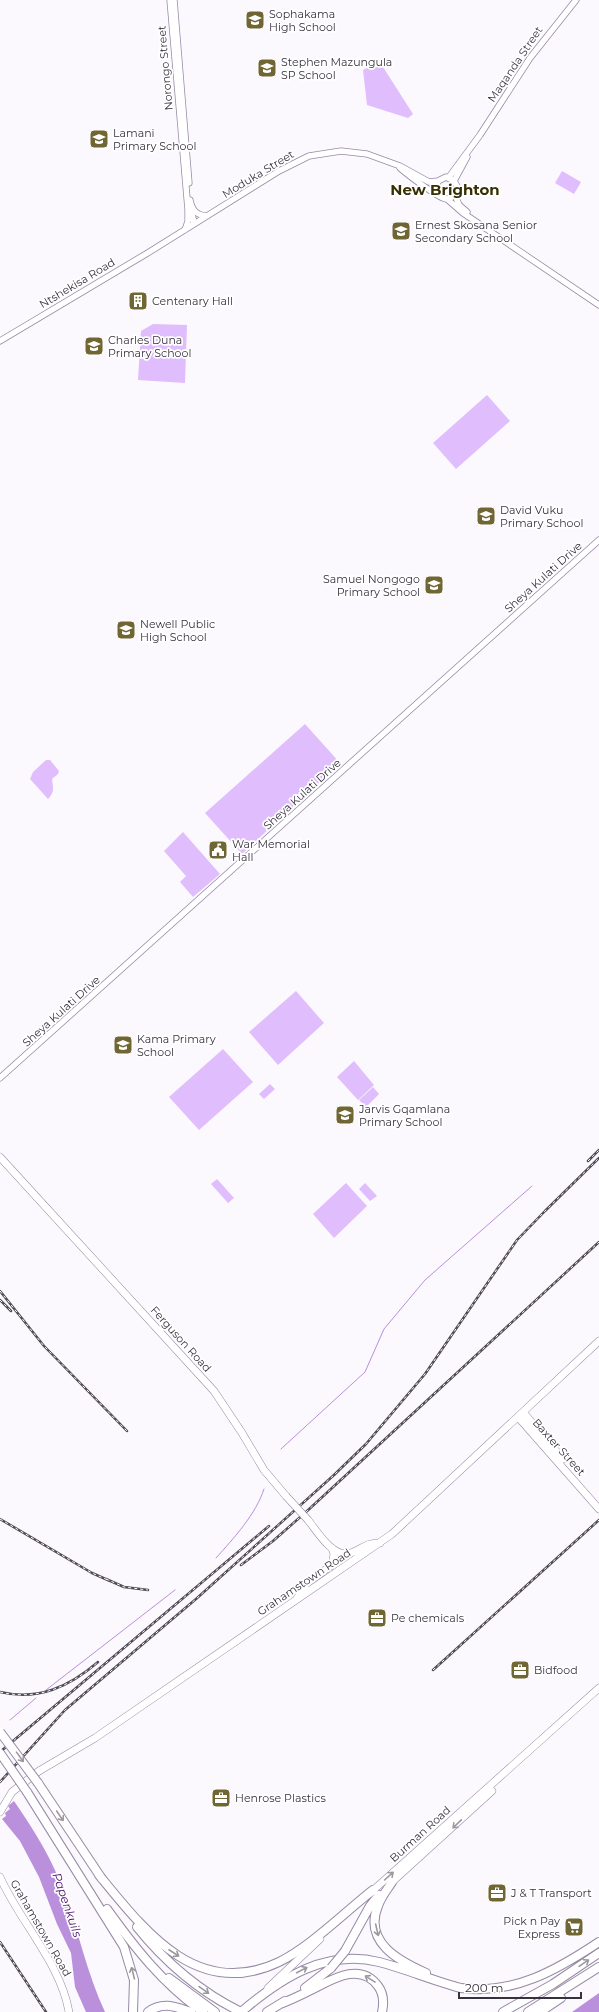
<svg xmlns="http://www.w3.org/2000/svg" width="599" height="2012" viewBox="0 0 599 2012" font-family="Montserrat,sans-serif">
  <style>
    .green { fill: #e0befd }
    .water { fill: #ba8fdb }
    .lines { fill: none; stroke-linecap: round; stroke-linejoin: round }
    .stream { stroke: #ba8fdb; stroke-width: 1 }
    .minor-casing { stroke: #9889a5; stroke-width: 7 }
    .major-casing { stroke: #9889a5; stroke-width: 8 }
    .highway-casing { stroke: #9889a5; stroke-width: 10 }
    .minor { stroke: #fff; stroke-width: 5.5 }
    .major { stroke: #fff; stroke-width: 7 }
    .highway { stroke: #fff; stroke-width: 8 }
    .rail-casing { stroke: #504a56; stroke-width: 2.5 }
    .rail { stroke: #fff; stroke-width: 1; stroke-dasharray: 3; stroke-linecap: butt }
    .major-bridge-casing { stroke: #9889a5; stroke-width: 8; stroke-linecap: butt }
    .highway-bridge-casing { stroke: #9889a5; stroke-width: 10; stroke-linecap: butt }
    .major-bridge { stroke: #fff; stroke-width: 7 }
    .highway-bridge { stroke: #fff; stroke-width: 8 }
    .oneway { stroke: #9b989e }
    .labels { text-anchor: middle; stroke-width: 3.5; stroke-linejoin: round; paint-order: stroke }
    .poi-label { font-size: 11px; fill: #37313d; stroke: #fff; text-anchor: start }
    .street-label { font-size: 11px; fill: #37313d; stroke: #fff }
    .water-label { font-size: 12px; font-style: italic; fill: #460967; stroke: #fff }
    .district-label { font-size: 15px; font-weight: bold; fill: #372f04; stroke: #fff }
  </style>
  <rect width="100%" height="100%" fill="#fbf8fe"/>
  <!-- green -->
  <path class="green" d="M 380,61 L 381,64 L 379,66 L 380,68 L 383,67 L 413,114 L 408,118 L 367,105 L 363,70 Z
    M 562,171 L 581,182 L 574,194 L 555,183 Z
    M 153,324 L 187,325 L 185,383 L 138,380 L 141,331 Z
    M 487,395 L 510,421 L 456,469 L 433,443 Z
    M 305,724 L 340,763 L 242,854 L 205,813 Z
    M 46,760 L 50,760 L 59,771 L 58,774 L 52,779 C 53,787 55,792 48,799 L 30,779 L 33,772 Z
    M 183,832 L 220,874 L 193,897 L 180,882 L 186,876 L 164,851 Z
    M 296,991 L 324,1023 L 278,1065 L 249,1032 Z
    M 223,1049 L 253,1082 L 199,1130 L 169,1097 Z
    M 354,1061 L 374,1085 L 358,1100 L 337,1077 Z
    M 270,1084 L 275,1089 L 264,1099 L 259,1094 Z
    M 373,1087 L 379,1094 L 366,1107 L 359,1100 Z
    M 217,1179 L 234,1198 L 228,1203 L 211,1184 Z
    M 346,1183 L 367,1206 L 334,1238 L 313,1214 Z
    M 365,1183 L 377,1196 L 370,1201 L 359,1189 Z"/>
  <!-- water -->
  <path class="water" d="M 14,1801 C 34,1830 53,1860 64,1893 C 79,1932 87,1974 105,2012 L 86,2012 L 75,1987 L 71,1953 L 57,1924 L 39,1877 L 20,1841 L 2,1819 L 6,1816 L 5,1813 L 10,1809 L 8,1806 Z
    M 599,1993 L 599,2012 L 572,2012 Z"/>
  <g class="lines">
    <!-- stream -->
    <path class="stream" d="M 281,1449 L 365,1372 L 384,1329 L 425,1280 L 532,1186
      M 216,1558 C 234,1538 256,1514 264,1489
      M 46,1690 L 175,1590
      M 10,1720 L 36,1698"/>
    <defs>
      <path id="minor" d="M 170,0 L 188,210 L 188,221 L 185,230
        M 174,0 L 189,183
        M 400,168 C 407,174 438,198 446,199 C 450,199 452,197 455,195 L 457,186 L 454,181 L 446,177 L 438,181 L 436,190 L 438,195
        M 449,177 L 480,135 L 530,58 L 576,0
        M 454,181 L 467,157
        M 455,195 L 459,205 L 467,212
        M 447,199 L 463,213 L 599,305
        M 190,200 C 192,210 196,215 207,216
        M 191,208 L 194,224
        M 0,341 L 146,254 L 279,171 L 309,156 L 341,151 L 367,154 L 400,166 L 429,182 L 438,181
        M 0,1078 L 599,540"/>
      <path id="major" d="M 0,1157 L 214,1391 L 242,1433 L 264,1470 L 286,1496
        M 523,1412 L 563,1459
        M 518,1417 L 599,1509
        M 308,1520 C 317,1531 333,1559 351,1553 C 364,1548 365,1543 380,1543
        M 296,1600 L 306,1584 L 332,1565 L 334,1554 L 332,1548
        M 0,1812 L 12,1792 L 39,1771 L 95,1738 L 392,1534 L 599,1341
        M 0,1877 C 20,1922 61,1964 69,2012
        M 392,1882 L 492,1791
        M 369,1894 L 599,1688
        M 268,1988 L 320,1939"/>
      <path id="highway" d="M 38,1783 L 102,1879
        M 27,1792 L 124,1947 L 134,1980 L 133,2012
        M 99,1875 C 144,1930 197,2001 279,1962 C 310,1947 345,1912 373,1890
        M 392,1882 C 387,1890 381,1897 378,1906 C 363,1942 399,1961 426,1973
        M 107,1909 C 135,1948 163,1984 203,2012
        M 137,1927 C 166,1963 200,1992 241,2012
        M 345,1951 L 370,1906 L 379,1895
        M 169,1978 L 215,2012
        M 305,1988 L 331,1968
        M 280,2004 C 291,2000 301,1995 311,1990 C 331,1980 360,1961 378,1986 C 384,1994 384,2003 382,2012
        M 148,2012 C 163,2001 176,2007 191,2012
        M 241,2012 C 281,1978 325,1949 379,1962 C 407,1969 433,1981 461,1988 C 514,1995 557,1970 599,1942
        M 267,2012 L 285,2001
        M 503,2012 L 553,1984 L 599,1953
        M 528,2012 L 599,1967
        M 540,2012 L 561,1998"/>
    </defs>
    <!-- minor casing -->
    <use href="#minor" class="minor-casing"/>
    <!-- major casing -->
    <use href="#major" class="major-casing"/>
    <!-- highway casing -->
    <use href="#highway" class="highway-casing"/>
    <!-- minor -->
    <use href="#minor" class="minor"/>
    <!-- major -->
    <use href="#major" class="major"/>
    <!-- highway -->
    <use href="#highway" class="highway"/>
    <defs>
      <path id="rail" d="M 588,1161 L 599,1150
        M 0,1291 L 44,1346 L 127,1431
        M 0,1300 L 11,1311
        M 0,1519 L 92,1573 L 110,1581
        M 241,1565 L 273,1541 L 306,1512 L 599,1242
        M 106,1579 L 124,1587 L 148,1590
        M 433,1670 L 599,1520
        M 0,1692 C 38,1701 69,1687 98,1662
        M 0,1752 L 269,1526
        M 0,1782 L 65,1710 L 196,1599 L 334,1475 L 366,1444 L 425,1374 L 517,1240 L 545,1211 L 599,1158
        M 0,1942 L 46,2012"/>
    </defs>
    <!-- rail casing -->
    <use href="#rail" class="rail-casing"/>
    <!-- rail -->
    <use href="#rail" class="rail"/>
    <defs>
      <path id="major-bridge" d="M 286,1496 L 308,1520"/>
      <path id="highway-bridge" d="M 0,1732 L 38,1783
        M 0,1753 L 27,1792
        M 331,1968 L 345,1951"/>
    </defs>
    <!-- major-bridge casing -->
    <use href="#major-bridge" class="major-bridge-casing"/>
    <!-- highway-bridge casing -->
    <use href="#highway-bridge" class="highway-bridge-casing"/>
    <!-- major-bridge -->
    <use href="#major-bridge" class="major-bridge"/>
    <!-- highway-bridge -->
    <use href="#highway-bridge" class="highway-bridge"/>
  </g>
  <!-- one-way arrows -->
  <defs><path id="oneway-shaft" d="M-6 0H5M1.5-3L5.5 0L1.5 3" fill="none" stroke-width="1.6" stroke-linecap="round" stroke-linejoin="round"/></defs>
  <g class="oneway">
    <use href="#oneway-shaft" transform="translate(20 1757) rotate(54)"/>
    <use href="#oneway-shaft" transform="translate(60 1816) rotate(56)"/>
    <use href="#oneway-shaft" transform="translate(457 1824) rotate(136)"/>
    <use href="#oneway-shaft" transform="translate(389 1876) rotate(-42)"/>
    <use href="#oneway-shaft" transform="translate(377 1930) rotate(77)"/>
    <use href="#oneway-shaft" transform="translate(174 1953) rotate(33)"/>
    <use href="#oneway-shaft" transform="translate(584 1963) rotate(-34)"/>
    <use href="#oneway-shaft" transform="translate(302 1970) rotate(-28)"/>
    <use href="#oneway-shaft" transform="translate(133 1973) rotate(-104)"/>
    <use href="#oneway-shaft" transform="translate(370 1979) rotate(-148)"/>
    <use href="#oneway-shaft" transform="translate(204 1990) rotate(35)"/>
  </g>
  <!-- icons -->
  <defs>
    <symbol id="school-square" viewBox="-11 -11 22 22"><rect x="-9" y="-9" width="18" height="18" rx="4" fill="#6f6633" stroke="#fff"/><path d="M0-5L7-2L0 1L-7-2ZM-4 1L0 2.5L4 1V4Q0 6-4 4Z" fill="#fff"/></symbol>
    <symbol id="building-square" viewBox="-11 -11 22 22"><rect x="-9" y="-9" width="18" height="18" rx="4" fill="#6f6633" stroke="#fff"/><path d="M-4-6H4V6H1V3H-1V6H-4ZM-2.5-4.3h1.7v1.8h-1.7ZM.8-4.3h1.7v1.8H.8ZM-2.5-1h1.7V.8h-1.7ZM.8-1h1.7V.8H.8Z" fill="#fff"/></symbol>
    <symbol id="civic-square" viewBox="-11 -11 22 22"><rect x="-9" y="-9" width="18" height="18" rx="4" fill="#6f6633" stroke="#fff"/><path d="M-.6-6.5H3V-4.5H.6V-3L4-1V1h2V6H-6V1h2V-1L-.6-3ZM-1.2 2.5V6h2.4V2.5Z" fill="#fff"/></symbol>
    <symbol id="office-square" viewBox="-11 -11 22 22"><rect x="-9" y="-9" width="18" height="18" rx="4" fill="#6f6633" stroke="#fff"/><path d="M-6-3h4V-5.5h4V-3h4V5H-6ZM-1-4.5V-3h2v-1.5ZM-6 0V1H6V0Z" fill="#fff"/></symbol>
    <symbol id="supermarket-square" viewBox="-11 -11 22 22"><rect x="-9" y="-9" width="18" height="18" rx="4" fill="#6f6633" stroke="#fff"/><path d="M-6-5.5h2.5l.6 2H6L4.5 2H-2.5L-4.4-4H-6ZM-1.5 3.2a1.3 1.3 0 1 0 .1 0ZM3 3.2a1.3 1.3 0 1 0 .1 0Z" fill="#fff"/></symbol>
  </defs>
  <g fill-rule="evenodd">
    <use href="#school-square" x="244" y="9" width="22" height="22"/>
    <use href="#school-square" x="256" y="57" width="22" height="22"/>
    <use href="#school-square" x="88" y="128" width="22" height="22"/>
    <use href="#school-square" x="390" y="220" width="22" height="22"/>
    <use href="#building-square" x="127" y="290" width="22" height="22"/>
    <use href="#school-square" x="83" y="335" width="22" height="22"/>
    <use href="#school-square" x="475" y="505" width="22" height="22"/>
    <use href="#school-square" x="423" y="574" width="22" height="22"/>
    <use href="#school-square" x="115" y="619" width="22" height="22"/>
    <use href="#civic-square" x="207" y="839" width="22" height="22"/>
    <use href="#school-square" x="112" y="1034" width="22" height="22"/>
    <use href="#school-square" x="334" y="1104" width="22" height="22"/>
    <use href="#office-square" x="366" y="1607" width="22" height="22"/>
    <use href="#office-square" x="509" y="1659" width="22" height="22"/>
    <use href="#office-square" x="210" y="1787" width="22" height="22"/>
    <use href="#office-square" x="486" y="1882" width="22" height="22"/>
    <use href="#supermarket-square" x="563" y="1916" width="22" height="22"/>
  </g>
  <g class="labels">
    <!-- poi labels -->
    <g class="poi-label">
      <text x="269" y="18">Sophakama<tspan x="269" dy="13">High School</tspan></text>
      <text x="281" y="66">Stephen Mazungula<tspan x="281" dy="13">SP School</tspan></text>
      <text x="113" y="137">Lamani<tspan x="113" dy="13">Primary School</tspan></text>
      <text x="415" y="229">Ernest Skosana Senior<tspan x="415" dy="13">Secondary School</tspan></text>
      <text x="152" y="305">Centenary Hall</text>
      <text x="108" y="344">Charles Duna<tspan x="108" dy="13">Primary School</tspan></text>
      <text x="500" y="514">David Vuku<tspan x="500" dy="13">Primary School</tspan></text>
      <text x="420" y="583" text-anchor="end">Samuel Nongogo<tspan x="420" dy="13">Primary School</tspan></text>
      <text x="140" y="628">Newell Public<tspan x="140" dy="13">High School</tspan></text>
      <text x="232" y="848">War Memorial<tspan x="232" dy="13">Hall</tspan></text>
      <text x="137" y="1043">Kama Primary<tspan x="137" dy="13">School</tspan></text>
      <text x="359" y="1113">Jarvis Gqamlana<tspan x="359" dy="13">Primary School</tspan></text>
      <text x="391" y="1622">Pe chemicals</text>
      <text x="534" y="1674">Bidfood</text>
      <text x="235" y="1802">Henrose Plastics</text>
      <text x="511" y="1897">J &amp; T Transport</text>
      <text x="560" y="1925" text-anchor="end">Pick n Pay<tspan x="560" dy="13">Express</tspan></text>
    </g>
    <!-- street labels -->
    <g class="street-label">
      <text transform="translate(515 64) rotate(-56)" y="4">Maqanda Street</text>
      <text transform="translate(165 68) rotate(-95)" y="4">Norongo Street</text>
      <text transform="translate(258 174) rotate(-31)" y="4">Moduka Street</text>
      <text transform="translate(77 283) rotate(-31)" y="4">Ntshekisa Road</text>
      <text transform="translate(543 577) rotate(-42)" y="4">Sheya Kulati Drive</text>
      <text transform="translate(302 794) rotate(-42)" y="4">Sheya Kulati Drive</text>
      <text transform="translate(61 1011) rotate(-42)" y="4">Sheya Kulati Drive</text>
      <text transform="translate(181 1339) rotate(48)" y="4">Ferguson Road</text>
      <text transform="translate(559 1447) rotate(48)" y="4">Baxter Street</text>
      <text transform="translate(304 1582) rotate(-34)" y="4">Grahamstown Road</text>
      <text transform="translate(420 1834) rotate(-42)" y="4">Burman Road</text>
      <text transform="translate(41 1928) rotate(60)" y="4">Grahamstown Road</text>
    </g>
    <!-- water labels -->
    <g class="water-label">
      <text transform="translate(67 1905) rotate(71)" y="4">Papenkuils</text>
    </g>
    <!-- district labels -->
    <g class="district-label">
      <text x="445" y="195">New Brighton</text>
    </g>
  </g>
  <!-- scale -->
  <path d="M459 1992v6h122v-6" fill="none" stroke="#37313d" stroke-width="2"/>
  <text x="465" y="1992" font-size="12" fill="#37313d" stroke="#ffffff" stroke-width="3" paint-order="stroke">200 m</text>
</svg>
